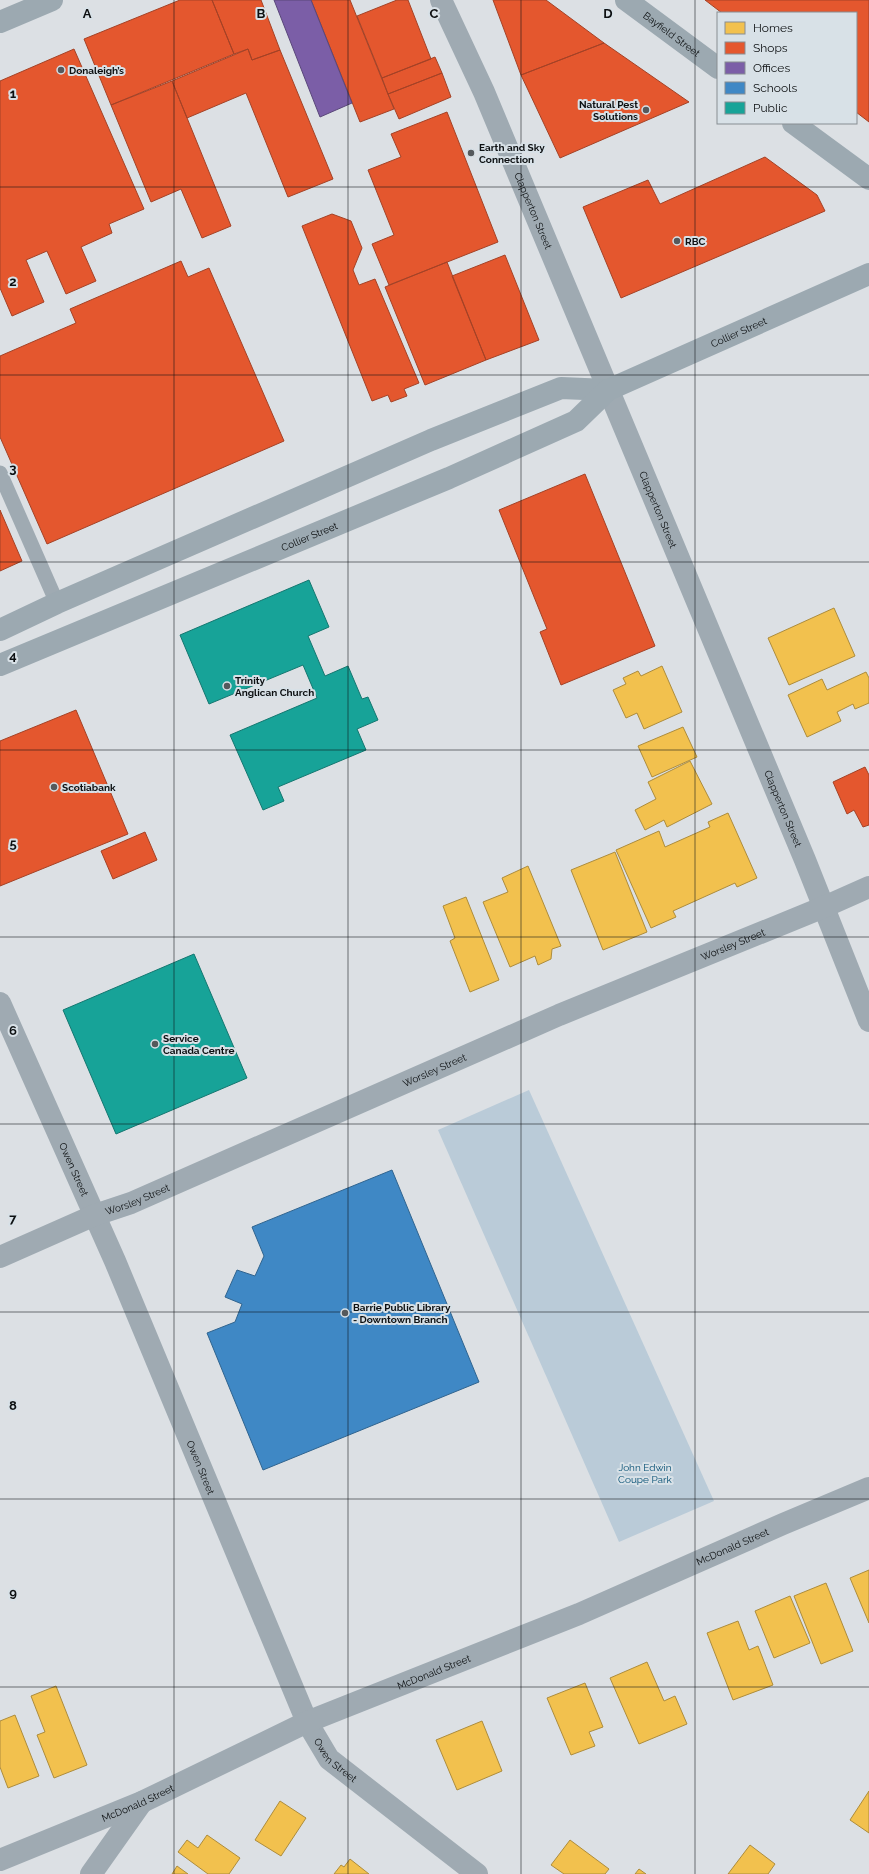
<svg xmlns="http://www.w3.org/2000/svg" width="869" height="1874" viewBox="0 0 869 1874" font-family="Raleway,sans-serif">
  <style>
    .green { fill: #bacbd8 }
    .homes { fill: #f2c14e; stroke: #ad8c3c }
    .shops { fill: #e4572e; stroke: #a44226 }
    .offices { fill: #7b5ea7; stroke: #5a477a }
    .schools { fill: #3f88c5; stroke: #30648f }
    .public { fill: #17a398; stroke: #147770 }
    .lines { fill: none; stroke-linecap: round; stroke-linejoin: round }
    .lane { stroke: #9faab2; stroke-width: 15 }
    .street { stroke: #9faab2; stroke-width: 22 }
    .secondary { stroke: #9ca9b1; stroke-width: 22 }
    .grid { fill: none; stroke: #0d1012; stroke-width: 1; stroke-opacity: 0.55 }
    .poi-dot { fill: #55595c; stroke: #d8e1e7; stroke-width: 1.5 }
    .labels { text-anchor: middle; stroke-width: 4; stroke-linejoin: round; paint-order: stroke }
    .street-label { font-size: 10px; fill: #0d1012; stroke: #d8e1e7 }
    .poi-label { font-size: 10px; font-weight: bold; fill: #0d1012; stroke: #d8e1e7; text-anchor: start }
    .park-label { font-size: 10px; fill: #014c71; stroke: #d8e1e7 }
    .grid-label { font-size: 13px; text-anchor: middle; font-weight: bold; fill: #0d1012; stroke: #d8e1e7; stroke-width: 4; stroke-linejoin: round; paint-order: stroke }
  </style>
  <rect width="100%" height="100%" fill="#dce0e4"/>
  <!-- green -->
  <path class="green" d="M 529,1090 L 714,1501 L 619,1542 L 438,1130 Z"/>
  <!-- homes -->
  <path class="homes" d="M 834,608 L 855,656 L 789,685 L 768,638 Z
    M 662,666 L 682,712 L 644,729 L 637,713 L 626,718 L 613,690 L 626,684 L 623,678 L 638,671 L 641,676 Z
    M 866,672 L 869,678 L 869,703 L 855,709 L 853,704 L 837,712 L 841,721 L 807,737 L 788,695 L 822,679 L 827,690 Z
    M 683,727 L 697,757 L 652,777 L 638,746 Z
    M 690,761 L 712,804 L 667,827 L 664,820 L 645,830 L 635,810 L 656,799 L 648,782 Z
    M 728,813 L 757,878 L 737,887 L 735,883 L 673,911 L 676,917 L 651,928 L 616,850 L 659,831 L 665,847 L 710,827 L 708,822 Z
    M 615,852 L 647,932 L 603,950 L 571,870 Z
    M 528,866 L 561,946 L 552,949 L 551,959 L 538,965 L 535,956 L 510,967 L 483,902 L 508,892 L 502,878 Z
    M 466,897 L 499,980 L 470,992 L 450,941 L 455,938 L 443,906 Z
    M 869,1570 L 869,1623 L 850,1578 Z
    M 826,1583 L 853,1651 L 821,1664 L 794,1596 Z
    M 790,1596 L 810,1643 L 774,1658 L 755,1611 Z
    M 738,1621 L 749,1650 L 758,1646 L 773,1685 L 733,1700 L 707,1633 Z
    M 647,1662 L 664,1701 L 675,1696 L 687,1724 L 639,1744 L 610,1678 Z
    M 585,1683 L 603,1727 L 589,1732 L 595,1746 L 571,1755 L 547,1698 Z
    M 56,1686 L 87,1765 L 54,1778 L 37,1735 L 45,1732 L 31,1696 Z
    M 15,1715 L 39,1776 L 8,1788 L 0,1767 L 0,1721 Z
    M 482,1721 L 502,1771 L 457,1790 L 436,1740 Z
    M 869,1791 L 869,1833 L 850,1820 Z
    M 280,1801 L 306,1818 L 281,1856 L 255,1840 Z
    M 207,1835 L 240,1858 L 229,1874 L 208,1874 L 178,1852 L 187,1840 L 198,1848 Z
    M 570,1840 L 609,1869 L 605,1874 L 564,1874 L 551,1865 Z
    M 750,1845 L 775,1864 L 768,1874 L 728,1874 Z
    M 350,1859 L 369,1874 L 334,1874 L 341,1865 L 344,1867 Z
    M 177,1866 L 188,1874 L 172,1874 Z
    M 639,1869 L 646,1874 L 635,1874 Z"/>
  <!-- shops -->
  <path class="shops" d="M 180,0 L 212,0 L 234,54 L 111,105 L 84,39 Z
    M 212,0 L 261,0 L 280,50 L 252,60 L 248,49 L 234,54 Z
    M 311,0 L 350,0 L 394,109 L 360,122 Z
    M 397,0 L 408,0 L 431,59 L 382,78 L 357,16 Z
    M 493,0 L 546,0 L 604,43 L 521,75 Z
    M 705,0 L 869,0 L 869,122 L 856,112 L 856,13 L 722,13 Z
    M 604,43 L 689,102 L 560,158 L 521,75 Z
    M 74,49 L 144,209 L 109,224 L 112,233 L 81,247 L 96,281 L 66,294 L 47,251 L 26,260 L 44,302 L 12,316 L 0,288 L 0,81 Z
    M 248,49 L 252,60 L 280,50 L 333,179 L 288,197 L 246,93 L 187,118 L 172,81 Z
    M 435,57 L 442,73 L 388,94 L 382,78 Z
    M 442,73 L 451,97 L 399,119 L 388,94 Z
    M 172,81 L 231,226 L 202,238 L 181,189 L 151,202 L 111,105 Z
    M 447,112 L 498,242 L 389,285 L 372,244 L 394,235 L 368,170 L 401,157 L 391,134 Z
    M 765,157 L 817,195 L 825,211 L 621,298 L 583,207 L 648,180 L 660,204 Z
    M 332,214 L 351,221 L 362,248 L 353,270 L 359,285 L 375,279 L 419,383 L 404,389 L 407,396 L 391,402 L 388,395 L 372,401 L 302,226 Z
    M 505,255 L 539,340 L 486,360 L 452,276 Z
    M 181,261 L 188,277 L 209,268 L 284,441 L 47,544 L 0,437 L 0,356 L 76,323 L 70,309 Z
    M 447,262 L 486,360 L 425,385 L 385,287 Z
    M 585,474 L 655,646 L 561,685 L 540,632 L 547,629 L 499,510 Z
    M 0,510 L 22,561 L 0,571 Z
    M 76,710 L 128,834 L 0,886 L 0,741 Z
    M 865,767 L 869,775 L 869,825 L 863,827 L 854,810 L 847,814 L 833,782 Z
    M 145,832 L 157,860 L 113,879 L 101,851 Z"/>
  <!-- offices -->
  <path class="offices" d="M 274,0 L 311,0 L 352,103 L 320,117 Z"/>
  <!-- schools -->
  <path class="schools" d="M 392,1170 L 479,1382 L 263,1470 L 207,1333 L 235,1322 L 242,1304 L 225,1297 L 237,1270 L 255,1276 L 264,1256 L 252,1227 Z"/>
  <!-- public -->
  <path class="public" d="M 309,580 L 329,627 L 308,636 L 325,676 L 348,666 L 362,699 L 368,697 L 378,720 L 357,729 L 366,750 L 278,787 L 284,801 L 263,810 L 230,735 L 317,698 L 303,665 L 209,704 L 180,635 Z
    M 194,954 L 247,1078 L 116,1134 L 63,1010 Z"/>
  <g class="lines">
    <!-- lane -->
    <path class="lane" d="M 0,473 L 57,603"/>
    <!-- street -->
    <g class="street">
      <path id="s1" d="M 441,0 L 484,92 L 805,860 L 869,1021"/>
      <path id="s2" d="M 0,1003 L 115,1261 L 307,1722 L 329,1759 L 477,1874"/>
      <path id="s3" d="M 0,1257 L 95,1215 L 131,1203 L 559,1015 L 824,907 L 869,887"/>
      <path id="s4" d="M 0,1860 L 142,1802 L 307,1722 L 579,1614 L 783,1524 L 869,1488"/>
      <path d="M 91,1874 L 142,1802"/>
    </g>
    <!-- secondary -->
    <g class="secondary">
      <path id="s5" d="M 626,0 L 718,68"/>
      <path d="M 0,22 L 52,0"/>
      <path d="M 793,123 L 869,179"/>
      <path d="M 0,630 L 57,603 L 431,440 L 561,388 L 608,390"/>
      <path id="s6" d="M 0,665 L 449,478 L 576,421 L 608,390 L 869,274"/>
    </g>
  </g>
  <!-- grid -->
  <path class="grid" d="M 174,0 L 174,1874M 348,0 L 348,1874M 521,0 L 521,1874M 695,0 L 695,1874M 0,187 L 869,187M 0,375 L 869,375M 0,562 L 869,562M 0,750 L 869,750M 0,937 L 869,937M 0,1124 L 869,1124M 0,1312 L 869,1312M 0,1499 L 869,1499M 0,1687 L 869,1687"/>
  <!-- markers -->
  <g class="poi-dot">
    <circle cx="61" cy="70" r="4"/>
    <circle cx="646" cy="110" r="4"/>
    <circle cx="471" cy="153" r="4"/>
    <circle cx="677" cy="241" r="4"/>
    <circle cx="227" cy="686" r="4"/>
    <circle cx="54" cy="787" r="4"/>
    <circle cx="155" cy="1044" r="4"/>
    <circle cx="345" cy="1313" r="4"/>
  </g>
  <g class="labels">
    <!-- street labels -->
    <g class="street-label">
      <text dy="4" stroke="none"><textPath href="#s5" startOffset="57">Bayfield Street</textPath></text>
      <text dy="4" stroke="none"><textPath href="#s1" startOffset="230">Clapperton Street</textPath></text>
      <text dy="4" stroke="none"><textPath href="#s6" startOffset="813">Collier Street</textPath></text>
      <text dy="4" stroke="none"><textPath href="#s1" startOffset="554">Clapperton Street</textPath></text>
      <text dy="4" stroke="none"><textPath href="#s6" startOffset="335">Collier Street</textPath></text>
      <text dy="4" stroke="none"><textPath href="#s1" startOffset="878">Clapperton Street</textPath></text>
      <text dy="4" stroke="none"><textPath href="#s3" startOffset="797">Worsley Street</textPath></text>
      <text dy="4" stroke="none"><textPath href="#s3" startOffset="473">Worsley Street</textPath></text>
      <text dy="4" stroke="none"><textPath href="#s2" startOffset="182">Owen Street</textPath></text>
      <text dy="4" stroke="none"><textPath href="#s3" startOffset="149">Worsley Street</textPath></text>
      <text dy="4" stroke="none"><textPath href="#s2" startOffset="506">Owen Street</textPath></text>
      <text dy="4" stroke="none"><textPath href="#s4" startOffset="797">McDonald Street</textPath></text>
      <text dy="4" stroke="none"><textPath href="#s4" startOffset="473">McDonald Street</textPath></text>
      <text dy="4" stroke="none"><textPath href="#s2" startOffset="830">Owen Street</textPath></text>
      <text dy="4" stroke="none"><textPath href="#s4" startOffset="149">McDonald Street</textPath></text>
    </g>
    <!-- poi labels -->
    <g class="poi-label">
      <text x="69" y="74">Donaleigh’s</text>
      <text x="638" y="108" text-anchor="end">Natural Pest<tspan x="638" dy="12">Solutions</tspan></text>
      <text x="479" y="151">Earth and Sky<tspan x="479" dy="12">Connection</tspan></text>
      <text x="685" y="245">RBC</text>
      <text x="235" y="684">Trinity<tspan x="235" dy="12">Anglican Church</tspan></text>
      <text x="62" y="791">Scotiabank</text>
      <text x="163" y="1042">Service<tspan x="163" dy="12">Canada Centre</tspan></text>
      <text x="353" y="1311">Barrie Public Library<tspan x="353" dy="12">- Downtown Branch</tspan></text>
    </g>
    <!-- park labels -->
    <g class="park-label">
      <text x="645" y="1471">John Edwin<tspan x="645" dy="12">Coupe Park</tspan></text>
    </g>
  </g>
  <g class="grid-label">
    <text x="87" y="18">A</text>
    <text x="261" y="18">B</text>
    <text x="434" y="18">C</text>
    <text x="608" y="18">D</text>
    <text x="13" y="98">1</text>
    <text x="13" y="286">2</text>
    <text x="13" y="473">3</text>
    <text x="13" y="660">4</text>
    <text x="13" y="848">5</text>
    <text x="13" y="1035">6</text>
    <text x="13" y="1223">7</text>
    <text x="13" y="1410">8</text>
    <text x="13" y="1597">9</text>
  </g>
  <!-- legend -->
  <rect x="717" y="12" width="140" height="112" fill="#d8e1e7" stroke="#878d92"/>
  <rect x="725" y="22" width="20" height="12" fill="#f2c14e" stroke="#878d92"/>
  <text x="753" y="32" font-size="12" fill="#0d1012">Homes</text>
  <rect x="725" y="42" width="20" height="12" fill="#e4572e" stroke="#878d92"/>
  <text x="753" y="52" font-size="12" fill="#0d1012">Shops</text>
  <rect x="725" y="62" width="20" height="12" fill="#7b5ea7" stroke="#878d92"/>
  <text x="753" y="72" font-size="12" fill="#0d1012">Offices</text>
  <rect x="725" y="82" width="20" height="12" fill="#3f88c5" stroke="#878d92"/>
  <text x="753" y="92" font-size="12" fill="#0d1012">Schools</text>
  <rect x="725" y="102" width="20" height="12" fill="#17a398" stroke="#878d92"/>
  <text x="753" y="112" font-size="12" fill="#0d1012">Public</text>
</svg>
